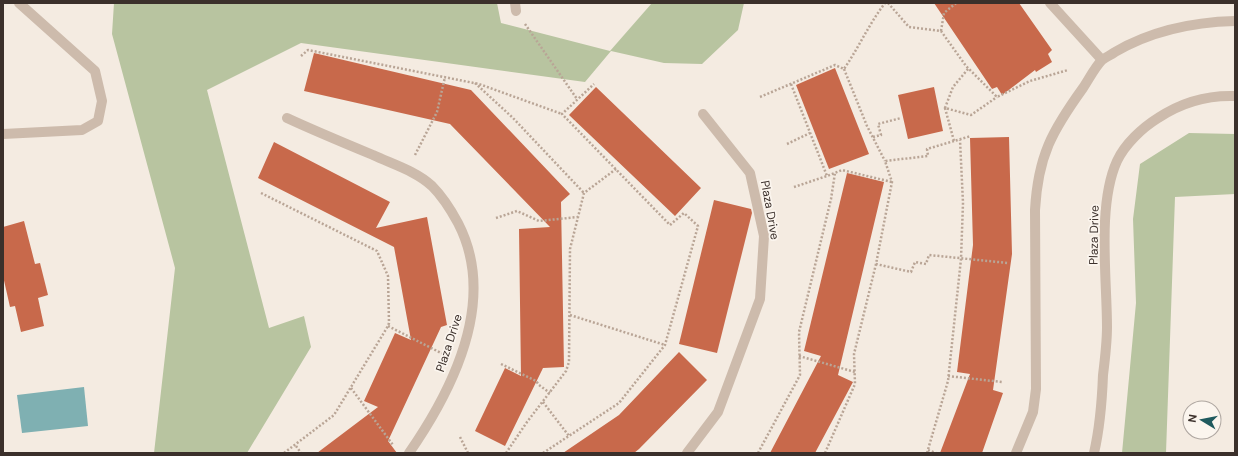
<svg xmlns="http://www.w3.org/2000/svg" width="1238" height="456" viewBox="0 0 1238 456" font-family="'DM Sans',sans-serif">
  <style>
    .green { fill: #b8c4a0 }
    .water { fill: #7fb0b2 }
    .building { fill: #c8694b }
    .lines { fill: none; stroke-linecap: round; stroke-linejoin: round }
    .path { stroke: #b9a596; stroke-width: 2.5; stroke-dasharray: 2 2; stroke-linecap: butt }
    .minor { stroke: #cdbbac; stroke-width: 10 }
    .labels { text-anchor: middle; stroke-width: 3.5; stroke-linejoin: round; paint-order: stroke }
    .street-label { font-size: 12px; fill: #3b302b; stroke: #fbf5ee }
  </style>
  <rect width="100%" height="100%" fill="#f4ebe1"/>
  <!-- green -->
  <path class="green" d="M 114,3 L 497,3 L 501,23 L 610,51 L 652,3 L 744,3 L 738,30 L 702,64 L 664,63 L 611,51 L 585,82 L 301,43 L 207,90 L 269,328 L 304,316 L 311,347 L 247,453 L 154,453 L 175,268 L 112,34 Z
    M 1189,133 L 1235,134 L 1235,194 L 1175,197 L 1166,453 L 1122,453 L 1136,303 L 1133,219 L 1140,164 Z"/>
  <!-- water -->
  <path class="water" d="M 84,387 L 88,426 L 22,433 L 17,395 Z"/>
  <!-- building -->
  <path class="building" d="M 934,3 L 1019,3 L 1052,50 L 1048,54 L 1052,62 L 1036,72 L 1035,70 L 1002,95 L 997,87 L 992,89 Z
    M 314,53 L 471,90 L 570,194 L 561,202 L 564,367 L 543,368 L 505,446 L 475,431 L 505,368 L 521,376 L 519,229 L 550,227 L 450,124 L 304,91 Z
    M 835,68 L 869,154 L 829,169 L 796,85 Z
    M 596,87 L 701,188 L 675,216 L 569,115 Z
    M 934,87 L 943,131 L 908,139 L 898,95 Z
    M 1009,137 L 1012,254 L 993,390 L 1003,393 L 982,453 L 940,453 L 970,374 L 957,372 L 973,245 L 970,138 Z
    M 274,142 L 390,202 L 376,228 L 427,217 L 447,325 L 441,327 L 388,441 L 397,453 L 317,453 L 378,407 L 364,401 L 395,333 L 411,340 L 394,247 L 258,178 Z
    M 847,173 L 884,182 L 838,375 L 853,382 L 815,453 L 770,453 L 821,356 L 804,351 Z
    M 714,200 L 751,209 L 752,213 L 717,353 L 679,344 Z
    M 24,221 L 35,264 L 40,263 L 48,295 L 38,298 L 44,326 L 21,332 L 15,306 L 10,307 L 3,276 L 3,227 Z
    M 679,352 L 707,380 L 639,449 L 634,453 L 563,453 L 619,415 Z"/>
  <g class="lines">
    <!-- path -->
    <path class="path" d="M 888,3 L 909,27 L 941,31 L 966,66 L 997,97 L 1030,81 L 1068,70
      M 525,24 L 577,99
      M 941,31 L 944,13 L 956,3
      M 301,56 L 308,50 L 479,84 L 562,114
      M 844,69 L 867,126 L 885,161
      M 968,69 L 953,87 L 945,108 L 971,115 L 997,97
      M 475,83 L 513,118 L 584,193
      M 791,84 L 827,176 L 842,170 L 892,182
      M 760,97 L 835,65 L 844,69 C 859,47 869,24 885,3
      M 945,108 L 954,141 L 971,136
      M 873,137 L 881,135 L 878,124 L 901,118
      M 954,141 L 927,149 L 928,156 L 885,161 L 892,182 L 876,264 L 911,272 L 915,262 L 926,264 L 929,255 L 1008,263
      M 787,144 L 810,133
      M 415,155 L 437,112 L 445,77
      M 794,187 L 827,176
      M 261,193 L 377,251 L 388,276 L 389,323 L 388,326 L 334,415 L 284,453
      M 496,218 L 517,211 L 539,221 L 578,217
      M 570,315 L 665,345
      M 388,326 L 443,354
      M 799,356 L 855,372
      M 501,364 L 536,381 L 539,385 L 550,393
      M 948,376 L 1002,382
      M 351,388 L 393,445
      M 543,402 L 569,436
      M 460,437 L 468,453
      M 296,446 L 301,453
      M 928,450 L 936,453
      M 506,453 L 527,422 L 566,371 L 569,362 L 570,249 L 584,193 L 616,169
      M 543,453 L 619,403 L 665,345 L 698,226 L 684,213 L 670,225 L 562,114 L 594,84
      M 758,453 L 800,375 L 799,332 L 831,199 L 835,173
      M 825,453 L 855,384 L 854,354 L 876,264
      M 927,453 L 948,381 L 961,259 L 963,203 L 960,140"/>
    <!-- minor -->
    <path class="minor" d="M 515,3 L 516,11
      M 1050,3 L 1102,60
      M 287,118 C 315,131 344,143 373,155 C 392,164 416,171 432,186 C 442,196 451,210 458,223 C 498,300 454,388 409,453
      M 3,134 L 82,130 L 98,121 L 102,101 L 95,71 L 19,3
      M 687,453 L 718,412 L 760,299 L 764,236 L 750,173 L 703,114
      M 1016,453 L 1033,412 L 1036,389 L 1035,210 C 1038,156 1052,131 1083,88 C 1089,79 1095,67 1102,60 C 1106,57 1111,55 1115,52 C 1151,31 1194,22 1235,21
      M 1094,453 C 1100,427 1102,401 1103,375 C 1105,359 1107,343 1107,327 C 1107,278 1097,205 1117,161 C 1125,144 1142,128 1158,118 C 1182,102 1207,95 1235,96"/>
  </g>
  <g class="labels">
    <!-- street labels -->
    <g class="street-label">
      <text transform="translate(770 210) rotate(80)" y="4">Plaza Drive</text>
      <text transform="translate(1094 235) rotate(-89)" y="4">Plaza Drive</text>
      <text transform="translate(449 343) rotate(-72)" y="4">Plaza Drive</text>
    </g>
  </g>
  <!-- border -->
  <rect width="1238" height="456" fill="none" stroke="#3b302b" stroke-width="8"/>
  <!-- north arrow -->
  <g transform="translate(1202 420) rotate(280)"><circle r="19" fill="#fbf5ee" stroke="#aea6a0"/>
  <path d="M0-3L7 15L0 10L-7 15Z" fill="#1f5a5e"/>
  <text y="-6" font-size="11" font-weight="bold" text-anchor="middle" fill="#3b302b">N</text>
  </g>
</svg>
